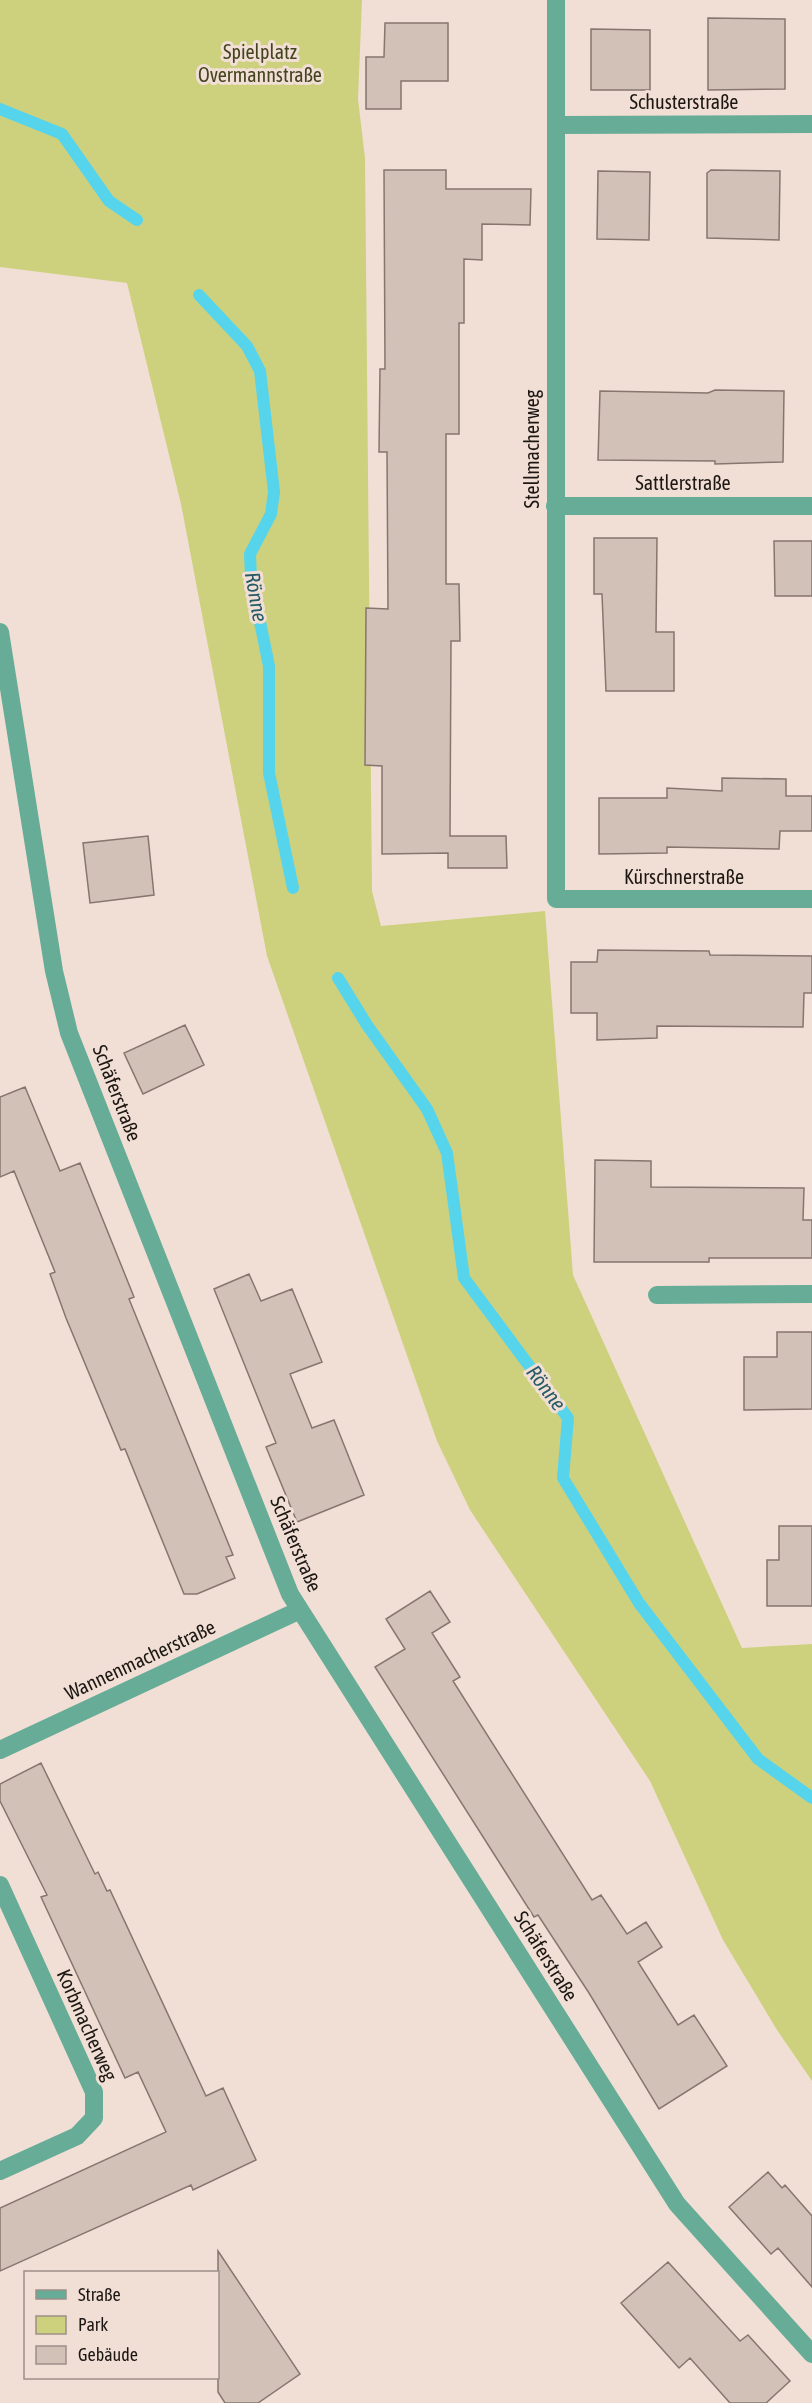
<svg xmlns="http://www.w3.org/2000/svg" width="812" height="2403" viewBox="0 0 812 2403" font-family="'Asap Condensed',sans-serif">
  <style>
    .green { fill: #cdd17d }
    .lines { fill: none; stroke-linecap: round; stroke-linejoin: round }
    .stream { stroke: #56d4ec; stroke-width: 12 }
    .building { fill: #d2c1b7; stroke: #86766e; stroke-width: 1.5 }
    .street { stroke: #66ac96; stroke-width: 18 }
    .labels { text-anchor: middle; stroke-width: 6; stroke-linejoin: round; paint-order: stroke }
    .park-label { font-size: 20px; fill: #43441e; stroke: #f1dfd6 }
    .street-label { font-size: 20px; fill: #1d1713; stroke: #f1dfd6 }
    .water-label { font-size: 21px; font-style: italic; fill: #275b66; stroke: #f1dfd6 }
  </style>
  <rect width="100%" height="100%" fill="#f1dfd6"/>
  <!-- green -->
  <path class="green" d="M 0,0 L 362,0 L 358,99 L 365,158 L 372,891 L 381,926 L 545,911 L 573,1275 L 742,1648 L 812,1644 L 812,2081 L 777,2030 L 723,1940 L 650,1781 L 470,1510 L 437,1441 L 267,956 L 181,504 L 127,283 L 0,267 Z"/>
  <g class="lines">
    <!-- stream -->
    <path class="stream" d="M 0,109 L 62,134 L 109,201 L 137,220
      M 199,295 L 247,346 L 260,371 L 274,492 L 271,514 L 250,554 L 251,578 L 269,666 L 269,773 L 293,888
      M 338,978 L 367,1025 L 427,1109 L 447,1153 L 464,1278 L 568,1418 L 563,1478 L 639,1603 L 758,1759 L 812,1798"/>
  </g>
  <!-- building -->
  <path class="building" d="M 708,18 L 785,19 L 785,89 L 708,90 Z
    M 385,23 L 448,23 L 448,81 L 401,81 L 401,109 L 366,109 L 366,57 L 384,57 Z
    M 591,29 L 650,30 L 650,90 L 591,90 Z
    M 384,170 L 446,170 L 446,189 L 531,189 L 530,225 L 482,224 L 482,260 L 464,259 L 464,323 L 459,323 L 459,434 L 446,434 L 446,584 L 459,584 L 460,641 L 451,641 L 450,836 L 506,836 L 507,868 L 448,868 L 448,853 L 382,854 L 382,766 L 365,765 L 366,608 L 388,609 L 387,452 L 379,452 L 380,369 L 385,369 Z
    M 711,170 L 780,171 L 779,240 L 707,238 L 707,173 Z
    M 598,171 L 650,172 L 649,240 L 597,239 Z
    M 715,390 L 784,391 L 783,462 L 715,464 L 715,461 L 598,460 L 600,391 L 708,393 Z
    M 594,538 L 657,538 L 656,632 L 674,632 L 674,691 L 606,691 L 602,594 L 594,594 Z
    M 774,541 L 812,541 L 812,596 L 775,596 Z
    M 722,778 L 786,779 L 786,796 L 812,796 L 812,831 L 780,831 L 779,849 L 667,847 L 667,853 L 599,854 L 599,798 L 667,798 L 667,788 L 722,791 Z
    M 148,836 L 154,895 L 90,903 L 83,843 Z
    M 598,950 L 709,951 L 710,955 L 812,956 L 812,993 L 804,993 L 803,1027 L 657,1026 L 657,1038 L 597,1040 L 597,1013 L 571,1013 L 571,962 L 597,962 Z
    M 185,1025 L 204,1065 L 143,1094 L 124,1053 Z
    M 25,1087 L 60,1171 L 80,1163 L 134,1297 L 129,1299 L 233,1555 L 226,1557 L 235,1578 L 197,1594 L 184,1594 L 125,1449 L 121,1450 L 66,1318 L 50,1274 L 55,1272 L 14,1171 L 0,1177 L 0,1097 Z
    M 595,1160 L 651,1161 L 651,1187 L 804,1188 L 803,1220 L 812,1220 L 812,1258 L 709,1258 L 709,1262 L 594,1262 Z
    M 249,1274 L 261,1301 L 292,1289 L 322,1362 L 290,1374 L 312,1428 L 334,1420 L 364,1495 L 297,1522 L 266,1447 L 276,1443 L 214,1289 Z
    M 777,1332 L 812,1332 L 812,1409 L 744,1410 L 744,1357 L 777,1357 Z
    M 779,1526 L 812,1526 L 812,1606 L 767,1606 L 767,1560 L 779,1560 Z
    M 430,1591 L 450,1622 L 432,1633 L 460,1677 L 453,1681 L 592,1900 L 601,1895 L 627,1934 L 646,1922 L 662,1947 L 638,1962 L 678,2025 L 694,2015 L 727,2066 L 659,2109 L 589,1993 L 538,1915 L 534,1917 L 375,1667 L 405,1649 L 386,1619 Z
    M 41,1763 L 95,1874 L 98,1872 L 107,1891 L 110,1890 L 206,2096 L 223,2088 L 256,2160 L 193,2190 L 191,2185 L 0,2271 L 0,2208 L 166,2132 L 138,2072 L 125,2078 L 41,1897 L 47,1895 L 0,1801 L 0,1784 Z
    M 768,2172 L 782,2188 L 785,2185 L 812,2216 L 812,2287 L 778,2248 L 771,2254 L 729,2207 Z
    M 218,2251 L 300,2374 L 258,2403 L 225,2403 L 218,2392 Z
    M 668,2262 L 740,2341 L 748,2335 L 790,2381 L 766,2403 L 730,2403 L 690,2358 L 679,2368 L 621,2303 Z"/>
  <g class="lines">
    <!-- street -->
    <path class="street" d="M 556,0 L 556,899 L 812,899
      M 556,125 L 812,124
      M 555,506 L 812,506
      M 0,632 L 54,971 L 69,1033 L 290,1594 L 677,2204 L 812,2354
      M 657,1295 L 812,1294
      M 0,1750 L 300,1610
      M 0,1885 L 94,2092 L 94,2118 L 77,2136 L 0,2171"/>
  </g>
  <g class="labels">
    <!-- park labels -->
    <g class="park-label">
      <text x="260" y="59">Spielplatz<tspan x="260" dy="23">Overmannstraße</tspan></text>
    </g>
    <!-- street labels -->
    <g class="street-label">
      <text x="684" y="109">Schusterstraße</text>
      <text transform="translate(532 449) rotate(-90)" y="7">Stellmacherweg</text>
      <text x="683" y="490">Sattlerstraße</text>
      <text x="684" y="884">Kürschnerstraße</text>
      <text transform="translate(117 1093) rotate(69)" y="7">Schäferstraße</text>
      <text transform="translate(296 1544) rotate(67)" y="7">Schäferstraße</text>
      <text transform="translate(140 1660) rotate(-25)" y="7">Wannenmacherstraße</text>
      <text transform="translate(546 1956) rotate(58)" y="7">Schäferstraße</text>
      <text transform="translate(87 2025) rotate(66)" y="7">Korbmacherweg</text>
    </g>
    <!-- water labels -->
    <g class="water-label">
      <text transform="translate(256 597) rotate(80)" y="7">Rönne</text>
      <text transform="translate(546 1388) rotate(53)" y="7">Rönne</text>
    </g>
  </g>
  <!-- legend -->
  <rect x="24" y="2271" width="195" height="108" fill="#f1dfd6" stroke="#9c8f88" stroke-width="1.5"/>
  <rect x="36" y="2290" width="30" height="9" fill="#66ac96" stroke="#9c8f88" stroke-width="1.5"/>
  <text x="78" y="2301" font-size="18" fill="#1d1713">Straße</text>
  <rect x="36" y="2316" width="30" height="18" fill="#cdd17d" stroke="#9c8f88" stroke-width="1.5"/>
  <text x="78" y="2331" font-size="18" fill="#1d1713">Park</text>
  <rect x="36" y="2346" width="30" height="18" fill="#d2c1b7" stroke="#9c8f88" stroke-width="1.5"/>
  <text x="78" y="2361" font-size="18" fill="#1d1713">Gebäude</text>
</svg>
